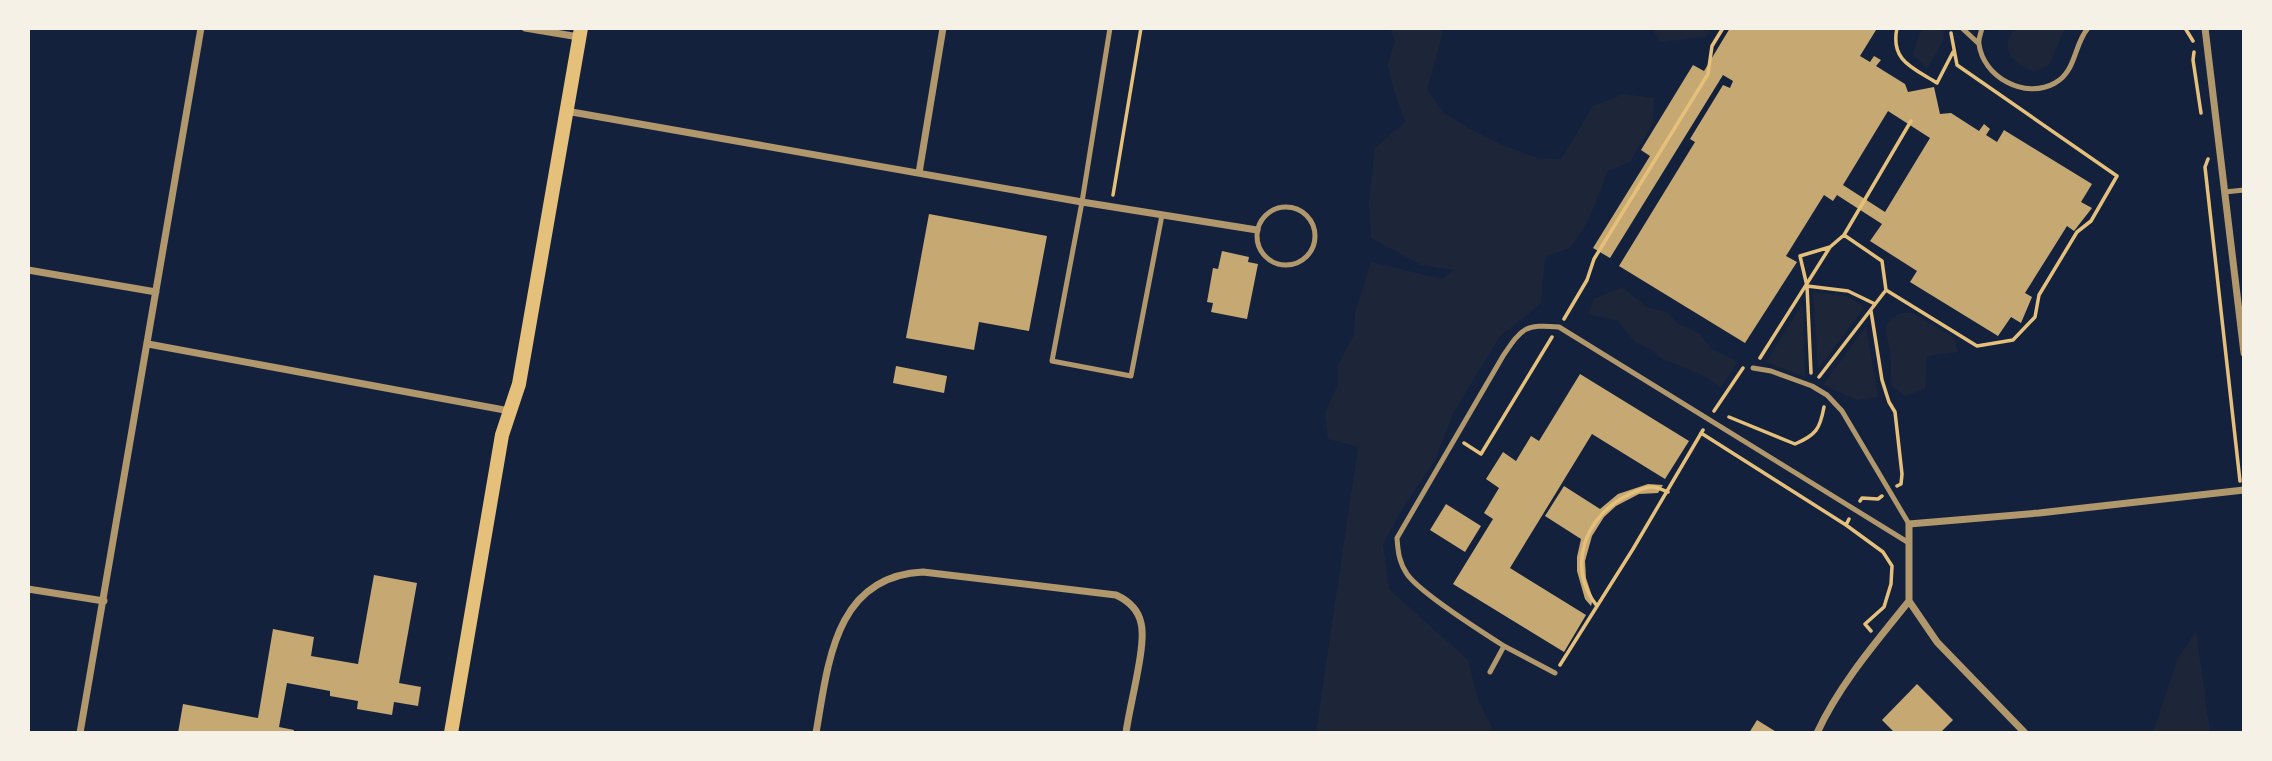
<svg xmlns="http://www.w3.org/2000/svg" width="2272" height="761" viewBox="0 0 2272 761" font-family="Ubuntu,sans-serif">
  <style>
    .green { fill: #1d2539 }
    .building { fill: #c6a872; fill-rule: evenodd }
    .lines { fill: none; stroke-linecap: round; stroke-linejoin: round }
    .path { stroke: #e5c07b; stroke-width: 3.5 }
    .service { stroke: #b1986c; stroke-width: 5 }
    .minor { stroke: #b1986c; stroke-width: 7 }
    .secondary { stroke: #e5c07b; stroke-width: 14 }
  </style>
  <rect width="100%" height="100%" fill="#14213d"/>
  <!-- green -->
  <path class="green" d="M 1390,28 L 1444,28 L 1427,90 L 1444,113 L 1470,129 L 1500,144 L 1537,158 L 1561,159 L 1593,106 L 1624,94 L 1654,98 L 1653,123 L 1630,162 L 1608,171 L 1588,221 L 1570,248 L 1545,257 L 1541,304 L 1500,336 L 1454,412 L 1435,460 L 1404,506 L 1383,544 L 1389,589 L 1468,660 L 1478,700 L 1492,728 L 1490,733 L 1316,733 L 1358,447 L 1328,439 L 1325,413 L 1338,384 L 1337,366 L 1354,335 L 1355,313 L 1371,262 L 1442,279 L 1453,270 L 1421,265 L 1371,238 L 1369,200 L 1375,148 L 1405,122 L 1393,88 L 1388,64 L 1395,41 Z
    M 1651,28 L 1711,28 L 1706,37 L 1661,42 Z
    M 1926,28 L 1943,28 L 1944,39 L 1927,69 L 1913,54 L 1920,33 Z
    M 2015,28 L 2065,28 L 2049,65 L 2034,71 C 2013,64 1998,48 2015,28 Z
    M 1622,287 L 1648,308 L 1667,312 L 1678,324 L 1699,333 L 1712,349 L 1738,362 L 1720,388 L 1705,376 L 1661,358 L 1650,349 L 1635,342 L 1618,321 L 1588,314 L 1594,299 Z
    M 1813,292 L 1847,296 L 1865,307 L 1818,369 Z
    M 1803,303 L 1805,377 L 1766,362 Z
    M 1901,313 L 1912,313 L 1954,338 L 1958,352 L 1927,356 L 1925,389 L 1905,396 L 1892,386 C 1891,374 1891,363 1890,351 C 1887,332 1879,324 1901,313 Z
    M 1866,326 L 1878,397 L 1857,400 L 1823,385 Z
    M 2196,631 L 2210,733 L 2153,733 L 2177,660 Z"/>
  <!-- building -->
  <path class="building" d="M 1730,28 L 1873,28 L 1876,30 L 1860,56 L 1870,62 L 1874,56 L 1881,60 L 1876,66 L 1905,84 L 1908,92 L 1934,87 L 1940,114 L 1951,113 L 1979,131 L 1984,124 L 1990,129 L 1986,135 L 1997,142 L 2004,130 L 2092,184 L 2081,202 L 2092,208 L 2074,231 L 2067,226 L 2025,293 L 2032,297 L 2021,323 L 2011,317 L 1998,336 L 1910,282 L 1917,271 L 1870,241 L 1882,224 L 1837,195 L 1833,201 L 1824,195 L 1786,256 L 1797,262 L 1745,343 L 1619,266 L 1695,142 L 1690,139 L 1723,85 L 1730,88 L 1733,81 L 1723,75 L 1610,258 L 1593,248 L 1650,156 L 1641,150 L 1693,65 L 1704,71 ZM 1888,111 L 1930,138 L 1885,212 L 1843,185 Z
    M 929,214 L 1047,236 L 1029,331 L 979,322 L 974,350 L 906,338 Z
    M 1222,251 L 1249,257 L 1248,262 L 1258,264 L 1247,319 L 1211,312 L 1213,303 L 1207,302 L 1213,268 L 1218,269 Z
    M 896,366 L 947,376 L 944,393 L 893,383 Z
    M 1580,374 L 1689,441 L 1665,479 L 1592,434 L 1510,568 L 1586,615 L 1564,652 L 1453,584 L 1493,519 L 1484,513 L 1499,488 L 1486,479 L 1503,452 L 1516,461 L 1531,436 L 1539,441 Z
    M 1648,484 L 1663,485 L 1658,493 L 1639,494 L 1616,506 L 1604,517 L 1592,536 L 1585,561 L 1586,578 L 1593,599 L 1591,606 L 1585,599 L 1577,571 L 1577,557 L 1581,539 L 1545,516 L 1564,486 L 1600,509 L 1618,494 Z
    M 1446,504 L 1481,526 L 1465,552 L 1430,530 Z
    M 374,575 L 417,583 L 399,683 L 421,687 L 418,706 L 394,702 L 392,715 L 357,709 L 358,701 L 330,696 L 330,691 L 287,683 L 279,727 L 294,730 L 293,733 L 178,733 L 183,704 L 258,718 L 273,629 L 314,637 L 311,656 L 358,664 Z
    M 1917,684 L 1953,720 L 1940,733 L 1895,733 L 1882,720 Z
    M 1757,720 L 1778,733 L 1749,733 Z"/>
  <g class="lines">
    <!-- path -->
    <path class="path" d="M 1897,28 C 1890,61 1913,68 1937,83 L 1953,52
      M 2185,28 L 2193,41
      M 2194,52 L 2193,60 L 2201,113
      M 2208,159 L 2205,167 L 2240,481
      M 1113,195 L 1141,28
      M 1844,235 L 1882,261 L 1886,290
      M 1807,286 L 1848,291 L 1875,304
      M 1871,311 L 1882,380 L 1889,402 L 1895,412 L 1902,474 L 1901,484 L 1897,486
      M 1564,319 L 1587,280 L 1594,259 L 1708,74 L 1712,46 L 1723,28
      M 1760,358 L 1830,247 L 1844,235 L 1911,121
      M 1811,373 L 1807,286 L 1800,256 L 1830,247
      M 1819,377 L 1886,290 L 1977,346 L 2013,340 L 2035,317 L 2039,295 L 2077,232 L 2091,221 L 2117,176 L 1957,65 L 1951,33
      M 1714,411 L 1743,368
      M 1729,417 L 1795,444 C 1816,435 1820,429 1824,407
      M 1701,433 L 1846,525
      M 1464,443 L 1481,454 L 1552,337
      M 1860,501 L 1862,498 L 1878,499 L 1882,496
      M 1849,519 L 1846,525 L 1883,552 L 1892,566 L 1891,584 L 1884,607 L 1865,624 L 1871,631
      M 1597,606 C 1566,567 1585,517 1626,496 C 1634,492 1643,487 1652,487 C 1657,487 1663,490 1668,492
      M 1560,665 L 1633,549 L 1703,430"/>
    <!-- service -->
    <path class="service" d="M 1110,28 L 1082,202 L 1052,361 L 1131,376 L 1162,215
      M 1962,28 L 1978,43
      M 1982,28 C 1981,33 1978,39 1979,44 C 1983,77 2025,100 2055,83 C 2076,72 2074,44 2088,28
      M 2225,192 L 2244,190
      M1257 236a29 29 0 1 1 58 0a29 29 0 1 1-58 0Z
      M 1753,368 L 1771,371 L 1812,386 L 1827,395 L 1842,411 L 1909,524
      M 1504,646 L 1555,673
      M 1490,672 L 1504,646 C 1482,632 1420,593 1407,574 C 1399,562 1398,552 1397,538 L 1503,356 C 1522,328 1524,324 1559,327 L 1909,543"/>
    <!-- minor -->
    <path class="minor" d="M 525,28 L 579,37
      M 2205,28 L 2244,353
      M 566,111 L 1082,202 L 1257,230
      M 919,173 L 943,28
      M 28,270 L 156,292
      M 148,344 L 510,411
      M 28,589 L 104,601
      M 80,733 L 201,28
      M 816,733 C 828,665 834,576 923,572 L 1116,595 C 1129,601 1138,609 1141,623 C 1147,644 1129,707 1126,733
      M 1817,733 C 1839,685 1876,642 1909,601
      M 2025,733 L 1937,642 L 1909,601 L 1909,524 L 2039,513 L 2244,490"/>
    <!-- secondary -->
    <path class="secondary" d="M 451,733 L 502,435 L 519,384 L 581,28"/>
  </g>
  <!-- border -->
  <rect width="2272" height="761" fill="none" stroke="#f6f1e7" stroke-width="60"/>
</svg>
